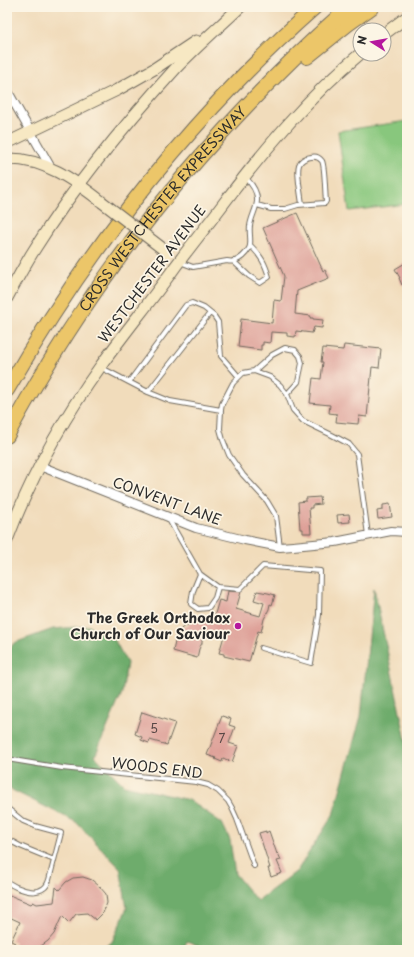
<svg xmlns="http://www.w3.org/2000/svg" width="414" height="957" viewBox="0 0 414 957" font-family="'Playpen Sans',sans-serif">
  <style>
    .green { fill: #88c77d; stroke: #5a7954 }
    .forest { fill: #6eac6c; stroke: #4c6c4c }
    .building { fill: #dea098 }
    .lines { fill: none; stroke-linecap: round; stroke-linejoin: round }
    .lane-casing { stroke: #70695d; stroke-width: 6 }
    .street-casing { stroke: #70695d; stroke-width: 10 }
    .secondary-casing { stroke: #70695d; stroke-width: 13 }
    .highway-casing { stroke: #70695d; stroke-width: 16 }
    .lane { stroke: #fff; stroke-width: 4 }
    .street { stroke: #fff; stroke-width: 8 }
    .secondary { stroke: #f7e8c3; stroke-width: 11 }
    .highway { stroke: #ecc669; stroke-width: 14 }
    .secondary-bridge-casing { stroke: #70695d; stroke-width: 13; stroke-linecap: butt }
    .secondary-bridge { stroke: #f7e8c3; stroke-width: 11 }
    .poi-dot { fill: #b5179e; stroke: #fcf5e5; stroke-width: 1.5 }
    .labels { text-anchor: middle; stroke-width: 3.5; stroke-linejoin: round; paint-order: stroke }
    .number-label { font-size: 12px; fill: #584846 }
    .street-label { font-size: 14px; fill: #2b2b2b; stroke: #fcf5e5 }
    .poi-label { font-size: 14px; font-weight: bold; fill: #2b2b2b; stroke: #fcf5e5; text-anchor: end }
  </style>
  <rect width="100%" height="100%" fill="#fcf5e5"/>
  <filter id="ink" filterUnits="userSpaceOnUse"><feTurbulence type="fractalNoise" baseFrequency=".025" numOctaves="2"/><feDisplacementMap in="SourceGraphic" scale="8" xChannelSelector="R" yChannelSelector="G"/><feConvolveMatrix kernelMatrix="1 2 1 2 8 2 1 2 1" color-interpolation-filters="sRGB"/></filter>
  <filter id="wash" filterUnits="userSpaceOnUse"><feTurbulence type="fractalNoise" baseFrequency=".012" numOctaves="4" result="noise"/><feDisplacementMap in="SourceGraphic" scale="16" xChannelSelector="R" yChannelSelector="G"/><feGaussianBlur stdDeviation="0.9" result="paint"/><feColorMatrix in="noise" values="0 0 0 0 0 0 0 0 0 0 0 0 0 0 0 0 0 1.4 0 .05"/><feComposite in="paint" operator="in"/></filter>
  <g filter="url(#wash)">
    <rect width="100%" height="100%" fill="#f1dcbb"/>
    <!-- green -->
    <path class="green" d="M 407,121 L 407,204 L 349,211 L 338,131 Z"/>
    <!-- forest -->
    <path class="forest" d="M 374,588 L 407,745 L 407,950 L 209,950 L 187,941 L 183,950 L 101,950 L 112,942 L 127,908 L 120,868 L 76,822 L 10,789 L 7,783 L 7,652 L 14,643 L 53,629 L 89,626 L 113,637 L 127,663 L 122,693 L 95,756 L 124,785 L 189,800 L 222,823 L 230,840 L 235,874 L 257,901 L 297,871 L 333,815 L 361,716 Z"/>
    <g id="blocks">
      <!-- building -->
      <path class="building" d="M 297,213 L 323,271 L 325,270 L 329,278 L 297,291 L 295,314 L 311,316 L 310,318 L 313,318 L 313,319 L 323,320 L 322,328 L 314,327 L 312,333 L 296,331 L 295,337 L 287,336 L 287,333 L 271,332 L 270,343 L 263,342 L 263,345 L 261,345 L 261,350 L 238,347 L 241,319 L 272,323 L 274,300 L 281,301 L 284,276 L 263,228 Z
        M 407,262 L 407,290 L 404,284 L 402,285 L 399,278 L 400,278 L 395,269 Z
        M 344,345 L 381,349 L 379,368 L 372,367 L 367,417 L 359,416 L 358,424 L 336,422 L 337,414 L 329,413 L 330,405 L 310,403 L 313,378 L 321,379 L 323,362 L 321,362 L 323,348 L 343,350 Z
        M 320,497 L 321,504 L 312,505 L 312,508 L 309,508 L 311,533 L 303,533 L 303,529 L 300,529 L 298,502 L 306,501 L 306,498 Z
        M 390,504 L 392,517 L 378,519 L 377,511 L 383,510 L 383,505 Z
        M 349,514 L 350,522 L 338,523 L 337,515 Z
        M 228,591 L 241,592 L 236,609 L 260,616 L 264,603 L 254,600 L 257,591 L 268,593 L 275,595 L 272,605 L 270,604 L 269,609 L 264,619 L 261,632 L 258,631 L 249,662 L 224,656 L 224,654 L 219,653 L 224,636 L 202,630 L 202,643 L 199,649 L 197,658 L 173,651 L 177,633 L 182,628 L 189,625 L 191,617 L 212,624 L 219,600 L 226,602 Z
        M 142,712 L 175,723 L 167,745 L 150,740 L 149,743 L 141,740 L 142,737 L 135,734 Z
        M 222,716 L 231,719 L 229,725 L 235,727 L 229,743 L 238,746 L 232,762 L 223,758 L 222,762 L 215,759 L 216,758 L 207,755 Z
        M 266,831 L 266,833 L 269,831 L 277,854 L 278,853 L 281,860 L 277,861 L 282,873 L 271,877 L 268,868 L 270,868 L 259,833 Z
        M 83,877 L 92,880 L 99,886 L 106,894 L 107,903 L 103,913 L 96,920 L 87,913 L 76,914 L 69,923 L 62,916 L 54,934 L 48,941 L 41,946 L 32,949 L 23,949 L 13,946 L 15,943 L 11,941 L 20,922 L 7,916 L 7,894 L 31,904 L 33,902 L 37,904 L 54,902 L 56,887 L 59,890 L 66,882 L 73,878 Z"/>
    </g>
  </g>
  <g filter="url(#ink)">
    <use href="#blocks" fill-opacity="0" stroke="#70695d" stroke-width="1"/>
    <g class="lines">
      <defs>
        <path id="lane" d="M 257,205 L 271,209 L 285,209 L 298,205 L 325,203 L 326,201 C 325,194 325,166 322,161 C 319,157 315,156 311,157 C 295,159 298,171 299,183 C 300,190 301,197 302,204
          M 233,261 L 249,276 L 260,283 L 269,277 C 265,263 261,256 251,246
          M 180,262 L 193,267 L 227,261 C 231,262 235,262 239,259 C 243,257 250,249 250,245 C 251,239 249,232 250,226 C 251,217 258,206 257,199 C 257,190 251,183 245,177
          M 100,367 L 148,392 L 170,401 L 221,410
          M 254,371 L 270,377 L 280,385 L 287,394 L 298,382 L 302,363 L 300,356 L 295,350 L 285,348 L 272,355 L 254,371 L 243,373 L 233,383 L 222,404 L 221,410 L 220,429 L 223,440 L 229,455 L 243,475 L 267,501 L 276,516 L 280,547
          M 129,382 L 186,305 L 192,303 L 204,308 L 214,316 L 218,322 L 221,356 L 239,377
          M 148,392 L 210,313
          M 287,394 L 293,410 L 303,421 L 332,435 L 349,444 L 357,454 L 368,535
          M 168,518 L 200,574 L 218,587 L 240,589 L 263,566 L 320,571 L 319,615 L 311,663 L 261,648
          M 200,574 L 193,591 L 191,604 L 198,609 L 208,608 L 215,598 L 218,587
          M 7,759 L 62,768 L 196,782 L 208,785 L 218,791 L 228,801 L 232,808 L 237,819 L 254,866
          M 7,808 L 23,821 L 35,826 L 61,833 L 49,880 C 48,883 47,886 44,888 C 34,896 16,888 7,882
          M 7,839 L 20,846 L 54,860"/>
        <path id="street" d="M 7,90 L 51,168
          M 40,466 L 196,528 L 245,540 L 280,547 L 293,546 L 335,542 L 391,531 L 407,532"/>
        <path id="secondary" d="M 384,34 L 407,17
          M 7,143 L 117,90 L 154,69 L 196,41
          M 7,159 C 44,158 74,180 102,202
          M 7,298 C 16,281 25,264 36,247 C 76,183 125,124 176,68 C 196,47 219,27 240,7
          M 7,540 C 30,479 62,420 100,367 C 124,333 151,301 175,267 C 192,244 210,222 227,199 C 267,147 309,96 360,54"/>
        <g id="highway">
          <path d="M 307,57 L 348,24 L 372,7"/>
          <path d="M 7,390 C 89,248 192,116 315,7"/>
          <path id="s1" d="M 7,436 C 25,401 46,367 67,334 C 145,212 241,103 349,7"/>
        </g>
      </defs>
      <!-- lane casing -->
      <use href="#lane" class="lane-casing"/>
      <!-- street casing -->
      <use href="#street" class="street-casing"/>
      <!-- secondary casing -->
      <use href="#secondary" class="secondary-casing"/>
      <!-- highway casing -->
      <use href="#highway" class="highway-casing"/>
      <!-- lane -->
      <use href="#lane" class="lane"/>
      <!-- street -->
      <use href="#street" class="street"/>
      <!-- secondary -->
      <use href="#secondary" class="secondary"/>
      <!-- highway -->
      <use href="#highway" class="highway"/>
      <defs>
        <path id="secondary-bridge" d="M 102,202 L 167,252"/>
      </defs>
      <!-- secondary-bridge casing -->
      <use href="#secondary-bridge" class="secondary-bridge-casing"/>
      <!-- secondary-bridge -->
      <use href="#secondary-bridge" class="secondary-bridge"/>
    </g>
  </g>
  <!-- markers -->
  <circle class="poi-dot" cx="238" cy="626" r="4"/>
  <g class="labels">
    <!-- number labels -->
    <g class="number-label">
      <text x="154" y="733">5</text>
      <text x="222" y="743">7</text>
    </g>
    <!-- street labels -->
    <g class="street-label">
      <text dy="5" stroke="none"><textPath href="#s1" startOffset="276">CROSS WESTCHESTER EXPRESSWAY</textPath></text>
      <text transform="translate(152 274) rotate(-53)" y="5">WESTCHESTER AVENUE</text>
      <text transform="translate(167 501) rotate(20)" y="5">CONVENT LANE</text>
      <text transform="translate(157 768) rotate(7)" y="5">WOODS END</text>
    </g>
    <!-- poi labels -->
    <g class="poi-label">
      <text x="230" y="623">The Greek Orthodox<tspan x="230" dy="16">Church of Our Saviour</tspan></text>
    </g>
  </g>
  <!-- margin -->
  <rect width="414" height="957" fill="none" stroke="#fcf5e5" stroke-width="24"/>
  <!-- north arrow -->
  <g transform="translate(372 42) rotate(281)"><circle r="19" fill="#fcf5e5" stroke="#a8a49b"/>
  <path d="M0-3L7 15L0 10L-7 15Z" fill="#b5179e"/>
  <text y="-6" font-size="11" font-weight="bold" text-anchor="middle" fill="#2b2b2b">N</text>
  </g>
</svg>
